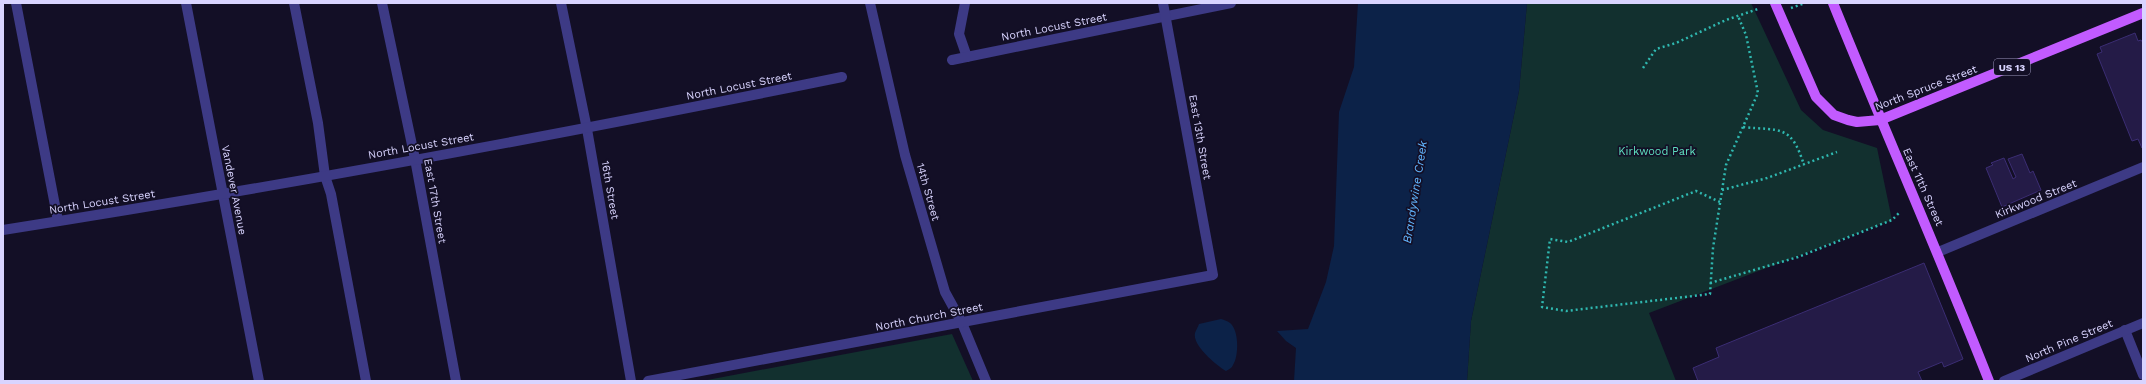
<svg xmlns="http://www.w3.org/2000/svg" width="2146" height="384" font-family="'Work Sans',sans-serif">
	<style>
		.green { fill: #12302f }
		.water { fill: #0c2248 }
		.building { fill: #241b47; stroke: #3b2d73 }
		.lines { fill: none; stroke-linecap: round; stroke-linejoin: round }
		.path { stroke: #2fb8b0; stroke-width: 2.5; stroke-dasharray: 2 3; stroke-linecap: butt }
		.minor { stroke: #3d3a85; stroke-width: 10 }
		.major { stroke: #c25bff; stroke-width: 10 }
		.labels { text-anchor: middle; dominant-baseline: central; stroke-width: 3.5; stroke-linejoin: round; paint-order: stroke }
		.shield { fill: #130f26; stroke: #9e99be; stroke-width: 1 }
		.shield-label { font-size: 10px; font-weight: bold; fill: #d9d4ff }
		.street-label { font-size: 11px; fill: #d9d4ff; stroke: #130f26 }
		.park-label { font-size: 11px; fill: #5fe0c0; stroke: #130f26 }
		.water-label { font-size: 12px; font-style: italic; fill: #62b6ff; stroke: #130f26 }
	</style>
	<rect width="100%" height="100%" fill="#130f26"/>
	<g class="green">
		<polygon points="1527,3 1751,3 1801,110 1823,130 1877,148 1892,220 1649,313 1676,381 1467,381 1471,321 1519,91"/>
		<polygon points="952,334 973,381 702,381"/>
	</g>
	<g class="water">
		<polygon points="1358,3 1527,3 1519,91 1471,321 1467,381 1294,381 1296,348 1286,341 1277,331 1308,329 1326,282 1334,246 1339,112 1354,67"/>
		<path d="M 1221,319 C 1224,320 1228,321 1230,323 C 1239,330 1239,356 1233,365 C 1232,368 1229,369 1226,371 C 1216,365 1192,345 1195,333 C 1196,330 1198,327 1199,324 Z"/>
	</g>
	<g class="building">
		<polygon points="2135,33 2138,41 2141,40 2143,43 2142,148 2138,139 2132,141 2097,54 2102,52 2100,47"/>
		<polygon points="2022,154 2030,173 2033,171 2041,190 2002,207 1986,168 1993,165 1991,163 2004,158 2013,179 2016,177 2008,159"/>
		<polygon points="1924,263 1963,359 1944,367 1942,362 1918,372 1922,381 1698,381 1693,368 1719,357 1716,348"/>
	</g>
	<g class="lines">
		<g class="path">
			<polyline points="1791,8 1805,3"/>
			<polyline points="1643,68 1656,49 1676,43 1726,20 1758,9"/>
			<path d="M 1743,127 C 1781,131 1791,124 1804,165"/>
			<polyline points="1722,190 1767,178 1837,152"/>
			<polyline points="1720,202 1696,191 1568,242 1550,239 1542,307 1566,311 1710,294 1713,248 1726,165 1758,93 1746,35 1738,16"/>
			<polyline points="1710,283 1798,257 1892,220 1899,213"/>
		</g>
		<g class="minor">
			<polyline points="16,3 58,221"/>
			<polyline points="186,3 259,381"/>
			<polyline points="294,3 318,123 325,176 331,194 366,381"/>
			<polyline points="382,3 415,159 456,381"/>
			<polyline points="561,3 587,129 631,381"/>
			<polyline points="870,3 905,155 945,292 962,323 986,381"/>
			<polyline points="965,3 959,34 967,57"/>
			<polyline points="952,60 1231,3"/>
			<path d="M 3,230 C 284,186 563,134 842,77"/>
			<polyline points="1938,252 2143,167"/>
			<polyline points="2125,330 2143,375"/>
			<polyline points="648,381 1213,275 1163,3"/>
			<polyline points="2004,381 2143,323"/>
		</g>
		<g class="major">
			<polyline points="1775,3 1816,97 1834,115 1848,120 1857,122 1880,120 2143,13"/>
			<path d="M 1833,3 C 1884,129 1939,254 1989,381"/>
		</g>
	</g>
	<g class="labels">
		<rect class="shield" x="1994" y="59" width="36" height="16" rx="3"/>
		<g class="shield-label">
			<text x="2012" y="67">US 13</text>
		</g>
		<g class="street-label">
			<text transform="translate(1054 27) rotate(-11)">North Locust Street</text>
			<text transform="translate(739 86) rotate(-11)">North Locust Street</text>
			<text transform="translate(1926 88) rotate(-21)">North Spruce Street</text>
			<text transform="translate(1200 137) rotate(80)">East 13th Street</text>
			<text transform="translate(421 146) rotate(-10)">North Locust Street</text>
			<text transform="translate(1923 187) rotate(66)">East 11th Street</text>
			<text transform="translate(234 190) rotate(79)">Vandever Avenue</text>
			<text transform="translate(610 190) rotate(80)">16th Street</text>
			<text transform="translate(928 192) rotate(74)">14th Street</text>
			<text transform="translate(2036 199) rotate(-22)">Kirkwood Street</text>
			<text transform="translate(435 201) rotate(80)">East 17th Street</text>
			<text transform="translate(102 202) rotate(-9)">North Locust Street</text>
			<text transform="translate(929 317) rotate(-11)">North Church Street</text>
			<text transform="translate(2069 341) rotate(-23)">North Pine Street</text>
		</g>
		<g class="park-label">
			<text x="1657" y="151">Kirkwood Park</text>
		</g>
		<g class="water-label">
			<text transform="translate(1415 192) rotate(-81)">Brandywine Creek</text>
		</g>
	</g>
	<rect width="2146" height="384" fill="none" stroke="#d9d4ff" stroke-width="8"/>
</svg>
